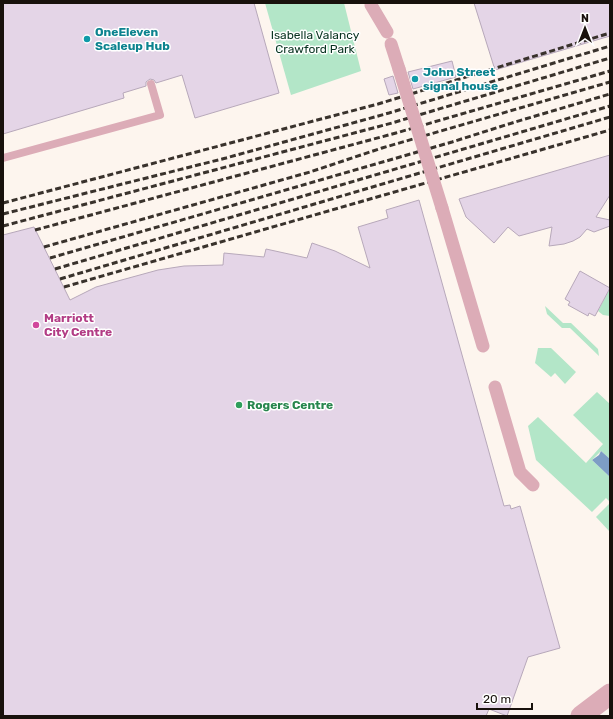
<svg xmlns="http://www.w3.org/2000/svg" width="613" height="719" font-family="Rubik,sans-serif">
	<style>
		.green { fill: #b3e6c8 }
		.water { fill: #7d9dc5 }
		.building { fill: #e4d5e7; stroke: #b7a8ba }
		.lines { fill: none; stroke-linecap: round; stroke-linejoin: round }
		.service { stroke: #dcacb7; stroke-width: 8 }
		.pedestrian { stroke: #dcacb7; stroke-width: 13 }
		.tertiary { stroke: #dcacb7; stroke-width: 21 }
		.rail { stroke: #39322c; stroke-width: 3; stroke-dasharray: 6 3; stroke-linecap: butt }
		.pedestrian-bridge { stroke: #dcacb7; stroke-width: 13 }
		.culture-dot { fill: #0f9aa8; stroke: #fff; stroke-width: 1.5 }
		.hotel-dot { fill: #d1479c; stroke: #fff; stroke-width: 1.5 }
		.leisure-dot { fill: #2e9e5b; stroke: #fff; stroke-width: 1.5 }
		.labels { text-anchor: middle; dominant-baseline: central; stroke-width: 3; stroke-linejoin: round; paint-order: stroke }
		.culture-label { font-size: 12px; font-weight: bold; fill: #0d838f; stroke: #fff; text-anchor: start }
		.park-label { font-size: 12px; fill: #073320; stroke: #fff }
		.hotel-label { font-size: 12px; font-weight: bold; fill: #b23c85; stroke: #fff; text-anchor: start }
		.leisure-label { font-size: 12px; font-weight: bold; fill: #27864d; stroke: #fff; text-anchor: start }
	</style>
	<rect width="100%" height="100%" fill="#fdf5ee"/>
	<g class="green">
		<polygon points="265,3 344,3 361,71 291,95"/>
		<polygon points="609,290 610,291 610,316 603,315 598,311"/>
		<polygon points="545,306 563,323 571,323 598,349 599,356 570,328 562,328 547,314"/>
		<polygon points="538,348 551,348 576,372 565,384 555,373 551,377 535,363"/>
		<polygon points="597,392 610,404 610,459 601,451 592,460 610,477 610,502 606,498 592,512 536,460 528,426 538,417 586,463 603,444 573,415"/>
		<polygon points="610,503 610,532 596,517"/>
	</g>
	<polygon class="water" points="601,451 610,459 610,477 592,460 599,455"/>
	<g class="building">
		<polygon points="3,3 254,3 279,93 195,118 182,75 156,83 154,80 150,79 146,82 146,86 123,93 124,98 3,134"/>
		<polygon points="474,3 610,3 610,36 495,70"/>
		<polygon points="452,61 456,77 413,89 408,72"/>
		<polygon points="393,76 398,93 389,95 384,79"/>
		<polygon points="610,155 610,195 596,217 610,220 610,226 594,232 587,229 580,237 573,241 564,244 549,246 552,227 519,236 508,227 494,243 466,217 459,199"/>
		<polygon points="419,200 504,506 510,505 511,509 520,506 560,648 528,657 507,716 489,709 486,716 3,716 3,235 34,227 70,300 96,287 158,270 184,266 223,265 224,253 264,257 266,249 307,258 312,243 335,251 370,268 358,227 388,218 386,210"/>
		<polygon points="580,271 610,288 595,316 589,313 588,316 568,305 570,302 565,299"/>
	</g>
	<g class="lines">
		<polyline class="service" points="3,158 160,115 151,84"/>
		<g class="pedestrian">
			<polyline points="371,5 387,32"/>
			<polyline points="391,44 399,69"/>
			<polyline points="442,208 483,346"/>
			<polyline points="495,387 520,472 533,485"/>
		</g>
		<polyline class="tertiary" points="581,716 610,694"/>
		<g class="rail">
			<polyline points="3,203 378,104 610,33"/>
			<polyline points="3,214 226,158 389,113 610,46"/>
			<polyline points="3,226 392,123 610,58"/>
			<polyline points="35,230 396,133 610,71"/>
			<polyline points="44,247 310,172 382,148 610,82"/>
			<polyline points="50,258 452,142 515,122 610,94"/>
			<polyline points="55,269 610,106"/>
			<polyline points="60,279 610,117"/>
			<polyline points="64,287 610,130"/>
		</g>
		<polyline class="pedestrian-bridge" points="399,69 442,208"/>
	</g>
	<g class="culture-dot">
		<circle cx="87" cy="39" r="4"/>
		<circle cx="415" cy="79" r="4"/>
	</g>
	<circle class="hotel-dot" cx="36" cy="325" r="4"/>
	<circle class="leisure-dot" cx="239" cy="405" r="4"/>
	<g class="labels">
		<g class="culture-label">
			<text x="95" y="32">OneEleven<tspan x="95" dy="14">Scaleup Hub</tspan></text>
			<text x="423" y="72">John Street<tspan x="423" dy="14">signal house</tspan></text>
		</g>
		<g class="park-label">
			<text x="315" y="35">Isabella Valancy<tspan x="315" dy="14">Crawford Park</tspan></text>
		</g>
		<g class="hotel-label">
			<text x="44" y="318">Marriott<tspan x="44" dy="14">City Centre</tspan></text>
		</g>
		<g class="leisure-label">
			<text x="247" y="405">Rogers Centre</text>
		</g>
	</g>
	<rect width="613" height="719" fill="none" stroke="#18110c" stroke-width="8"/>
	<g transform="translate(585 28)" stroke="#ffffff" stroke-width="3" paint-order="stroke">
	<path d="M0-3L7 15L0 10L-7 15Z" fill="#18110c"/>
	<text y="-6" font-size="11" font-weight="bold" text-anchor="middle" fill="#18110c">N</text>
	</g>
	<path d="M477 703v6h55v-6" fill="none" stroke="#18110c" stroke-width="2"/>
	<text x="483" y="703" font-size="12" fill="#18110c" stroke="#ffffff" stroke-width="3" paint-order="stroke">20 m</text>
</svg>
